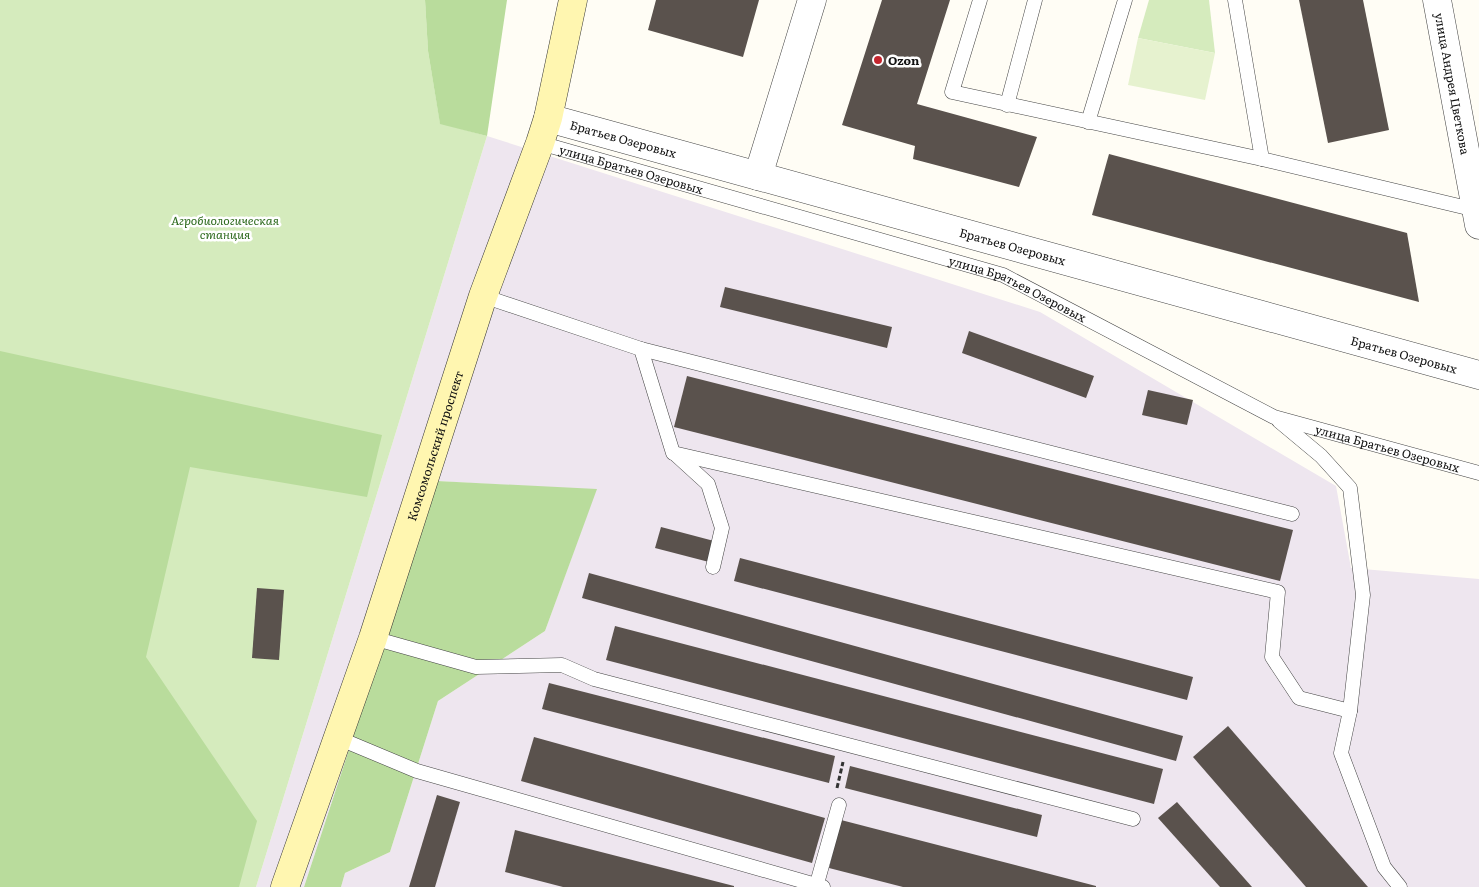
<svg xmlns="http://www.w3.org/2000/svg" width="1479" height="887" font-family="Literata,serif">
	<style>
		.industrial { fill: #eee6ef }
		.green { fill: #d5ebbd }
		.forest { fill: #b9dc9c }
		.pitch { fill: #e6f2cf }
		.building { fill: #5a524d }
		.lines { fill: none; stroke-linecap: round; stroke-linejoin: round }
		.lane-casing { stroke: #444; stroke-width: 15 }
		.street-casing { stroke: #444; stroke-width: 29 }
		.secondary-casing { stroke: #333; stroke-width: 29 }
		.path { stroke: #333; stroke-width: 3; stroke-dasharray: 5 2.5; stroke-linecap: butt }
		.lane { stroke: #fff; stroke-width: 14 }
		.street { stroke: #fff; stroke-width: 28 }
		.secondary { stroke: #fff6b0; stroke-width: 28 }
		.poi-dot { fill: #c4262e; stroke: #fff; stroke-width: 2 }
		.labels { text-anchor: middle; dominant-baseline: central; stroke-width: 5; stroke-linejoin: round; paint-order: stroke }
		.poi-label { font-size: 12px; font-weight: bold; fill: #111; stroke: #fff; text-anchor: start }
		.street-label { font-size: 12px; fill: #111; stroke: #fff }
		.park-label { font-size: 12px; font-style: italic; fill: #2f6b1f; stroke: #fff }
	</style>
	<rect width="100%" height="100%" fill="#fffdf5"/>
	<polygon class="industrial" points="487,136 1040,312 1336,486 1351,568 1479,579 1479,887 341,887 345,873 390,852 438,701 545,631 596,490 437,481 304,887 256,887"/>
	<g class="green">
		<polygon points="0,0 425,0 428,51 440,123 487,136 256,887 0,887"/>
		<polygon points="1149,0 1209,0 1215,53 1138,38"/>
	</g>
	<g class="forest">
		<polygon points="425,0 507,0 487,136 440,124 428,51"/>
		<polygon points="0,351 382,435 367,497 190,467 146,657 257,821 239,887 0,887"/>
		<polygon points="437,481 597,489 545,631 438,701 390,852 345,873 341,887 304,887"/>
	</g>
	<polygon class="pitch" points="1138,38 1215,53 1205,100 1128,85"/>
	<g class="building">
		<polygon points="656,0 759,0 743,57 648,30"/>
		<polygon points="882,0 950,0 917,104 1037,137 1019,187 913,159 915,146 842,125"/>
		<polygon points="1299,0 1363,0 1389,130 1328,143"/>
		<polygon points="1109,154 1407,233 1419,302 1092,215"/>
		<polygon points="725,287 892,327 887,348 720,307"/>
		<polygon points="969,331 1094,376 1086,398 962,353"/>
		<polygon points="687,376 1293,530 1280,581 674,427"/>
		<polygon points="1148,390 1193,400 1187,425 1142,415"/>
		<polygon points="661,527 714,541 709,562 655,548"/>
		<polygon points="740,558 1193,677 1187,700 734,581"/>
		<polygon points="589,573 1183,736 1176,761 582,598"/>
		<polygon points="257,588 284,590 279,660 252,658"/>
		<polygon points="615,626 1163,769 1154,804 606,660"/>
		<polygon points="549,683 835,756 829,783 542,709"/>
		<polygon points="1228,726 1368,887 1306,887 1193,757"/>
		<polygon points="534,737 825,818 812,863 521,781"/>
		<polygon points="850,766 1042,815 1037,837 845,788"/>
		<polygon points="437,795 460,802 435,887 409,887"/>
		<polygon points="1177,802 1252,887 1220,887 1158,818"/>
		<polygon points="841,820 1096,886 1096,887 903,887 829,868"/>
		<polygon points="515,830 734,886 734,887 563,887 505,872"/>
	</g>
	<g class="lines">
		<defs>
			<g id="lane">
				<polyline points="980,0 952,92 1262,159"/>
				<polyline points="1235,0 1262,159 1476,210"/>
				<polyline points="1007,105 1035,0"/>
				<polyline points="1088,122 1125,0"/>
				<path id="s1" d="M 540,143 L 1003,275 L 1274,417 L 1479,473"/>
				<polyline points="483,296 641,349 673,453 1278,592 1272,657 1299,698 1350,711"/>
				<polyline points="641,349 1292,514"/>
				<polyline points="1279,421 1321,456 1350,488 1363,595 1350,711 1341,753 1384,867 1400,887"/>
				<polyline points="674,453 708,484 722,528 713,567"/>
				<polyline points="373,638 476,667 562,665 594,679 1133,819"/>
				<polyline points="338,738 417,771 823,887"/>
				<polyline points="816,887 839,805"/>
			</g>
			<g id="street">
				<path id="s2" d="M 1437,0 L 1479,225"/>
				<path id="s3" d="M 548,118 L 1479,375"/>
				<polyline points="758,176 812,0"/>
			</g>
			<g id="secondary">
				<path id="s4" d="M 285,887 L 373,638 L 483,296 L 540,143 L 548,118 L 573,0"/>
			</g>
		</defs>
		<use href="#lane" class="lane-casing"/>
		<use href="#street" class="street-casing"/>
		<use href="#secondary" class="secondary-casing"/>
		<polyline class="path" points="837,788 843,762"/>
		<use href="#lane" class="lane"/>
		<use href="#street" class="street"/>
		<use href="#secondary" class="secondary"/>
	</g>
	<circle class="poi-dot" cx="878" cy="60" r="5"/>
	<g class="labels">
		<g class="poi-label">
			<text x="888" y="60">Ozon</text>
		</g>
		<g class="street-label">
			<text stroke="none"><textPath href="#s2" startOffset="85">улица Андрея Цветкова</textPath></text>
			<text stroke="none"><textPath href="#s3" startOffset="78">Братьев Озеровых</textPath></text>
			<text stroke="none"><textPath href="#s1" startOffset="95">улица Братьев Озеровых</textPath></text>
			<text stroke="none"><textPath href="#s3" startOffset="482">Братьев Озеровых</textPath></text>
			<text stroke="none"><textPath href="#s1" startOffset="500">улица Братьев Озеровых</textPath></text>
			<text stroke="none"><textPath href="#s3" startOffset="888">Братьев Озеровых</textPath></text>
			<text stroke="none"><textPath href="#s4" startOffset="466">Комсомольский проспект</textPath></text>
			<text stroke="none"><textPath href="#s1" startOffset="905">улица Братьев Озеровых</textPath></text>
		</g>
		<g class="park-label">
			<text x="225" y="220">Агробиологическая<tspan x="225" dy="14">станция</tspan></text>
		</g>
	</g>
</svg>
